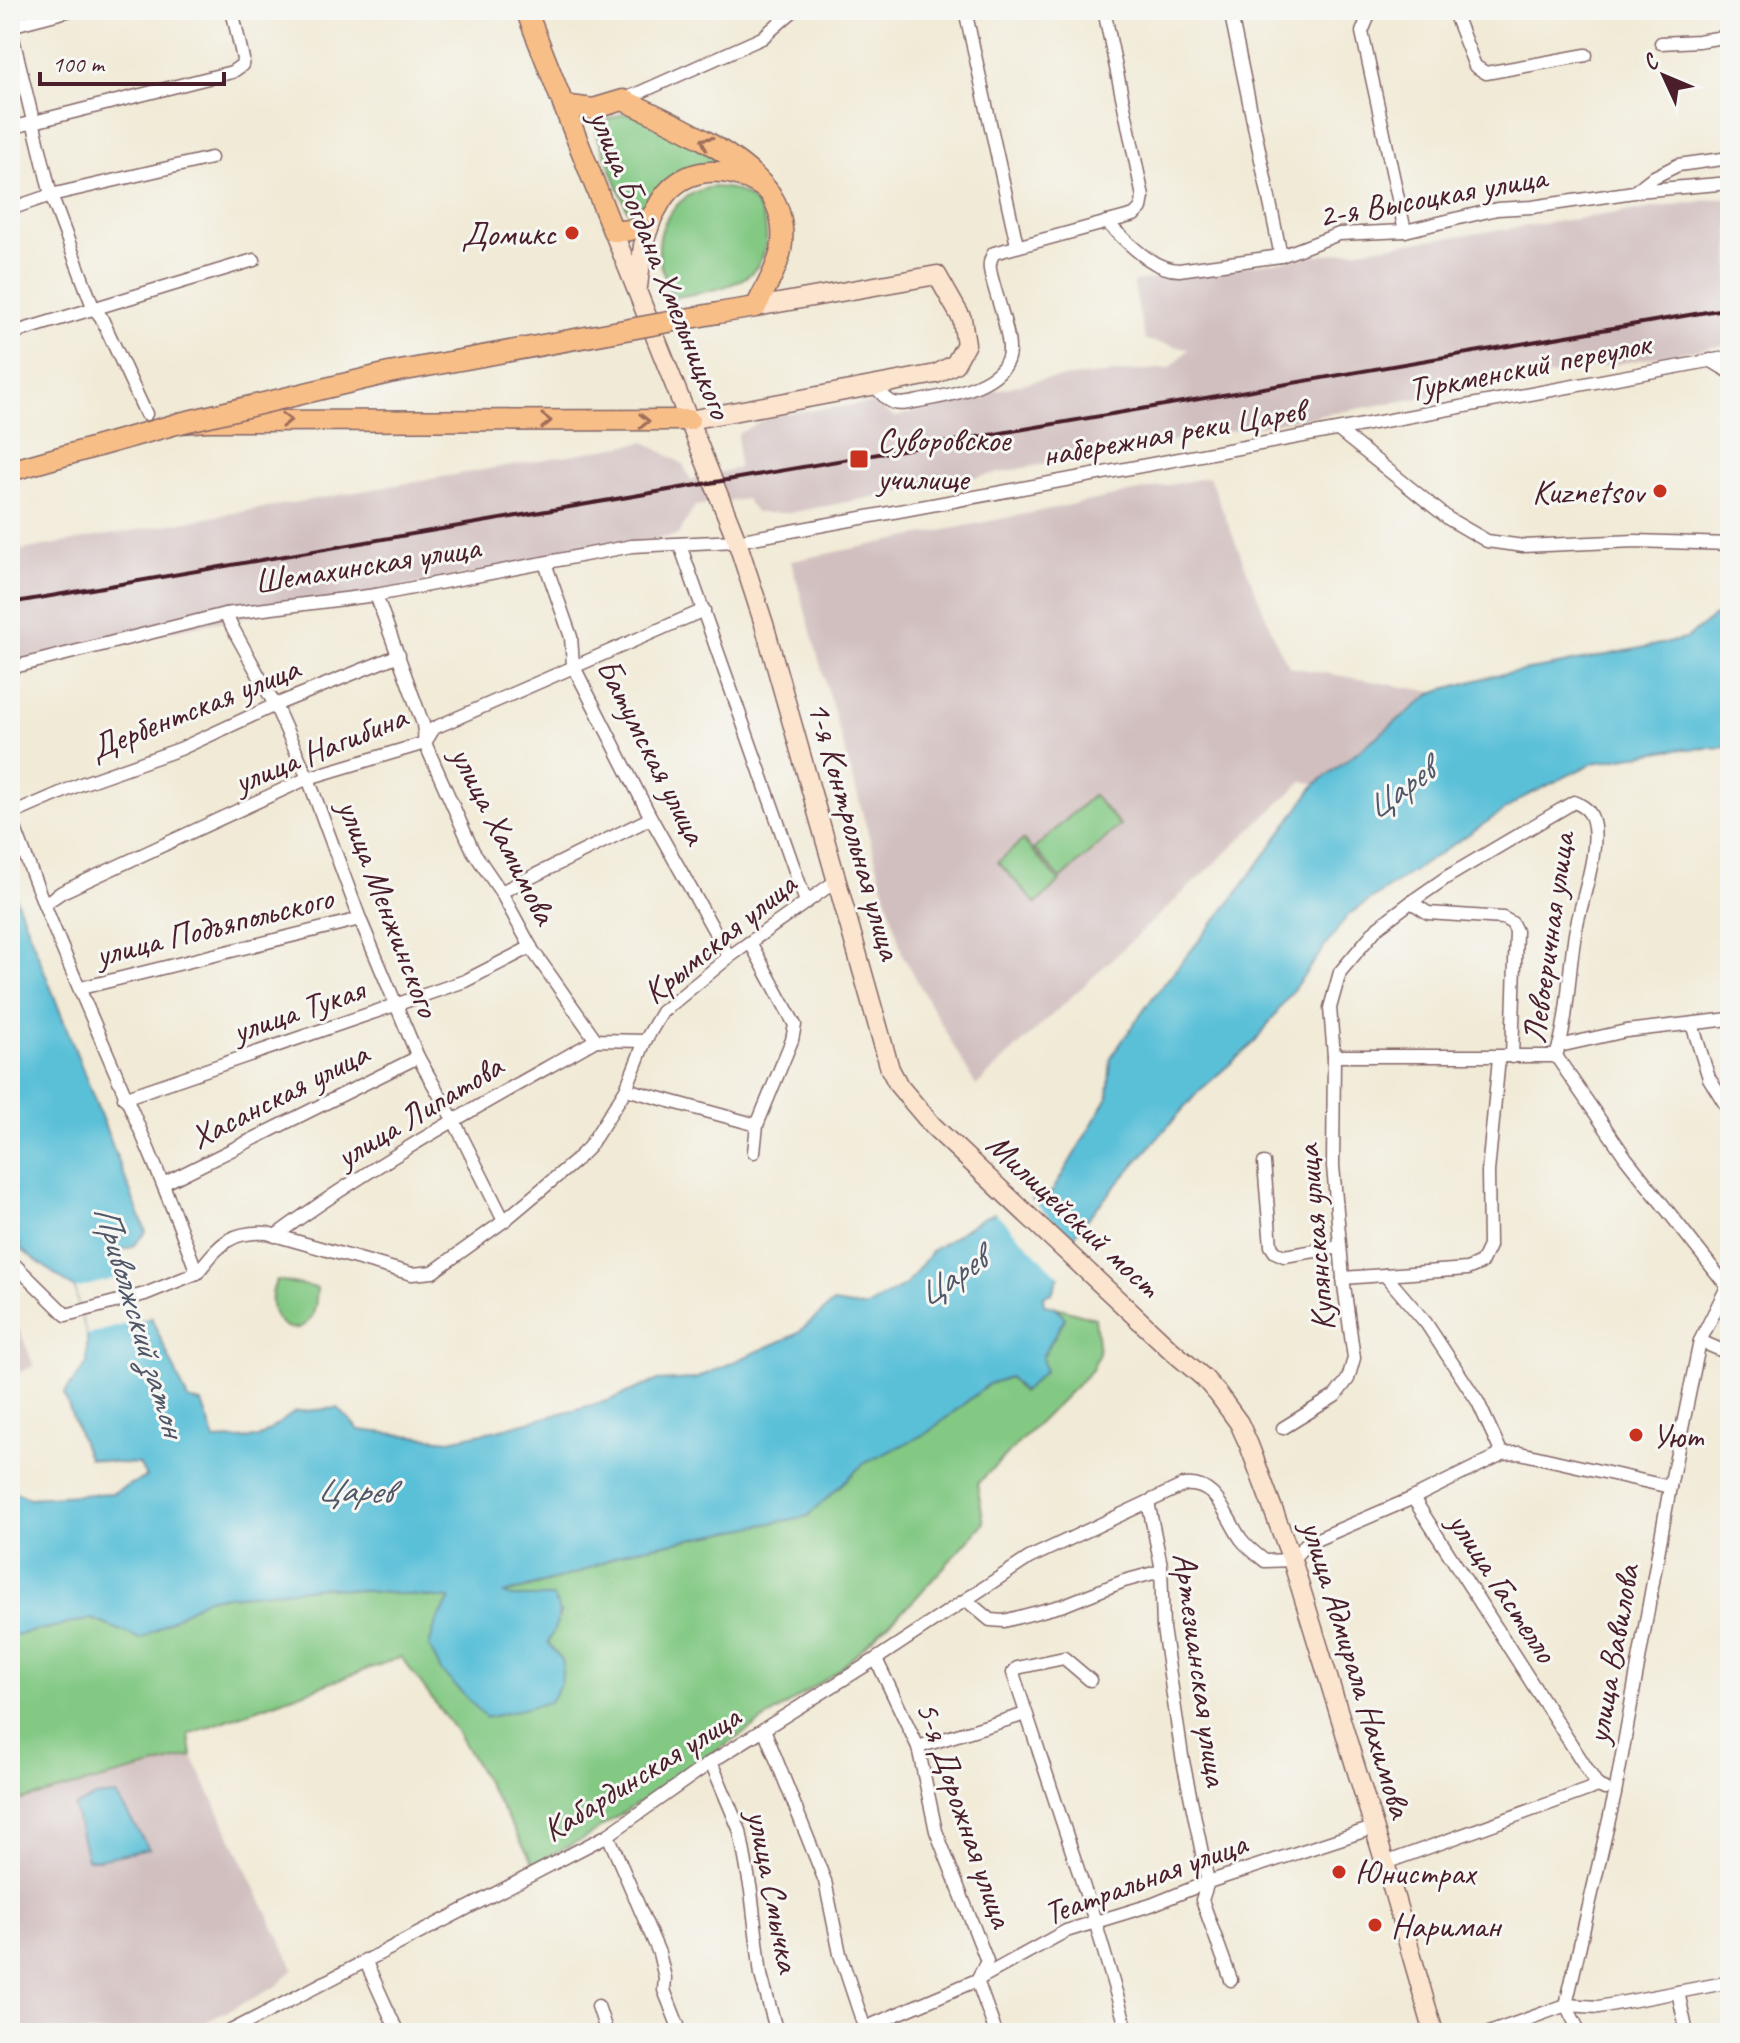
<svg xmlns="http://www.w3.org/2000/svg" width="1740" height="2043" font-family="Caveat,sans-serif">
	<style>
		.industrial { fill: #d1bfbf }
		.green { fill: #83c984; stroke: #667458; stroke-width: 2 }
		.water { fill: #5ac0d8; stroke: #527082; stroke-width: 2 }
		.pier { fill: #f1ead6 }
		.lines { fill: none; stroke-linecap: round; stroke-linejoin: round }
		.street-casing { stroke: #846667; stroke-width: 15 }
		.secondary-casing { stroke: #846667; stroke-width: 21 }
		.primary-casing { stroke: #846667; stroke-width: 23 }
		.street { stroke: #fff; stroke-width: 12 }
		.secondary { stroke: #fce5cf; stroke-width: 18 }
		.primary { stroke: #f7be88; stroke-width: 20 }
		.rail { stroke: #4a1f2b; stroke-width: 4 }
		.primary-bridge-casing { stroke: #846667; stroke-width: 23; stroke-linecap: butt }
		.primary-bridge { stroke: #f7be88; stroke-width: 20 }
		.oneway { stroke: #a06e5a }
		.poi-dot { fill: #c8321e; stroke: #f6f6f2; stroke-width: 3 }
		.labels { text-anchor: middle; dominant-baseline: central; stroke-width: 6; stroke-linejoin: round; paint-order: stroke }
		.street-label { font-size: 34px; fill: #4a1f2b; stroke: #f6f6f2 }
		.poi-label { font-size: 34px; fill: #4a1f2b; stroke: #f6f6f2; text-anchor: start }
		.water-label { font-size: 36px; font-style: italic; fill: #505768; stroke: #f6f6f2 }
	</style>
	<rect width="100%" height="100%" fill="#f6f6f2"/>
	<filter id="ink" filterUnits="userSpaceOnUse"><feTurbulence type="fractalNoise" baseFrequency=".0125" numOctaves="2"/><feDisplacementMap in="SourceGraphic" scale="16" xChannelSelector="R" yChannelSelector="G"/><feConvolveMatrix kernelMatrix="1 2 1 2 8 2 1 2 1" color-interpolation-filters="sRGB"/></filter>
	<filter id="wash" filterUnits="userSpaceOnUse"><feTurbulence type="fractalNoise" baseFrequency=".006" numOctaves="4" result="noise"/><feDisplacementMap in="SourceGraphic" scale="32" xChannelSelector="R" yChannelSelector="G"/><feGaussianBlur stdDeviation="1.8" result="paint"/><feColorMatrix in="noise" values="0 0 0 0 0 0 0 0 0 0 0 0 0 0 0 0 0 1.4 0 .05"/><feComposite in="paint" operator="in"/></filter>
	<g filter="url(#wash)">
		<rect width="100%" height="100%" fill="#f1ead6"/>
		<g class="industrial">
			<polygon points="1730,197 1730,344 1103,453 789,513 755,513 746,499 695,506 678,535 10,661 10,552 645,442 683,464 691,480 738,468 738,434 772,415 872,403 895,417 1037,380 1170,368 1189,349 1145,340 1133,282"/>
			<polygon points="1209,477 1277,644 1290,667 1434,692 1316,784 1303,781 976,1086 903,956 791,561"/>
			<polygon points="10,1307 34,1366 10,1377"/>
			<polygon points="192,1756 294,1969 277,1986 184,2033 10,2033 10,1803"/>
		</g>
		<g class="green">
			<polygon points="623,114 634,114 725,161 638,217 628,211 596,133 602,122"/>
			<path d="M 713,187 C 726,187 738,189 748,197 C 771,215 773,255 750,274 C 730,290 698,292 673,298 C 668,284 660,270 659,255 C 657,220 680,192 713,187 Z"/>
			<polygon points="1093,795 1120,825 1061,879 1034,849"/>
			<polygon points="1023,840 1060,882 1036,904 998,862"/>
			<path d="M 277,1280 L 317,1288 C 316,1297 316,1311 311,1318 C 291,1346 259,1313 277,1280 Z"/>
			<polygon points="1056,1307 1095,1318 1099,1353 1092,1370 977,1484 984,1523 913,1601 838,1671 588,1836 534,1864 458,1734 401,1657 189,1734 192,1756 10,1803 10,1636 92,1619 141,1639 206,1598 324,1587 451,1599 436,1624 548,1643 561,1613 502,1595 580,1572 628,1551 808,1516 863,1464 927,1433 989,1384 1009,1377 1022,1392 1065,1318"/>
		</g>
		<g class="water">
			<path d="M 1728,606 L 1730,747 L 1668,750 L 1593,763 L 1524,797 L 1348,915 L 1255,1042 L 1198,1092 L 1078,1229 L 1052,1293 L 1043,1296 L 1044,1305 L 1056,1307 L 1065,1318 L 1042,1357 L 1045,1371 L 1023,1392 L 1009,1377 L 989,1384 L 927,1433 L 863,1464 L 808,1516 L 628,1551 L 580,1572 L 504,1594 L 511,1597 L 553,1597 C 565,1614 555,1626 548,1643 L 563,1662 L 561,1683 L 550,1702 L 486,1718 L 441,1671 L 429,1646 L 436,1624 L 450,1599 L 324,1587 L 207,1598 L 141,1639 L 92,1619 L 10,1636 L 10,1490 L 29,1498 L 113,1493 L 146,1477 L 139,1464 L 117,1463 L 88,1458 L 64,1394 L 87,1364 L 87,1335 L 75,1289 L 22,1250 L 10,1220 L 10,883 L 146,1232 L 132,1247 L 113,1253 L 134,1322 L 151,1317 L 188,1400 L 202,1403 L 215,1440 L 258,1438 L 295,1412 L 338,1408 L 359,1430 L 449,1440 L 498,1430 L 607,1401 L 656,1381 L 695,1379 L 795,1335 L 833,1303 L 865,1308 L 907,1284 L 932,1251 L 982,1218 L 1052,1192 L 1108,1097 L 1111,1057 L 1151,1000 L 1232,900 L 1316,784 L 1434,692 L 1492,676 L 1553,666 L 1685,639 Z"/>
			<polygon points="116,1795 149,1849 98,1859 87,1859 74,1807 95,1797"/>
		</g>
		<g class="pier">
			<polygon points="1028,1196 1076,1243 1061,1278 992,1209"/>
			<polygon points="124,1276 136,1317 150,1313 151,1317 87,1335 75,1289"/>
		</g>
	</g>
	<g filter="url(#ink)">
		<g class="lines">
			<defs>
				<g id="street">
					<polyline points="71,10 10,26 51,195 93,307 101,317 146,414"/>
					<polyline points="965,10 1017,245"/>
					<polyline points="1230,10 1281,256"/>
					<polyline points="1371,10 1362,32 1405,231"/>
					<polyline points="1453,10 1475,66 1486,73 1586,55"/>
					<polyline points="1661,43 1698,41 1730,36"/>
					<polyline points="623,100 762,38 794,10"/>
					<polyline points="10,128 232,72 242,65 243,59 232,10"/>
					<polyline points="1637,191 1730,183"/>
					<polyline points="10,209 51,195 211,158"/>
					<path d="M 1106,222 C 1126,240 1151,270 1179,270 L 1281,256 L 1339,234 L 1405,231 L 1497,209 L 1532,207 L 1634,192 L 1652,178 L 1678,165 L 1730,158"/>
					<polyline points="10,334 254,260"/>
					<polyline points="1710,360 1730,372"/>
					<path d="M 875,386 C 893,409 897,405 924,400 C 948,396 1010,384 1009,349 C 1009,330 998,302 993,282 C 990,271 987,263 994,253 L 1134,215 L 1141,208 L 1143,197 L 1104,10"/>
					<polyline points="1338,430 1449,519 1487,541 1523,546 1635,541 1730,544"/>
					<polyline points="680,545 806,902"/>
					<polyline points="545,563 571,637 573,665 651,818 729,957"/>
					<polyline points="376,595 423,724 425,743 473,851 501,892 533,951 596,1040 645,1041"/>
					<polyline points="225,614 275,705 308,778 360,919 418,1057 454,1121 504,1221"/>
					<polyline points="10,668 225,614 376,595 632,546 737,541 1730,357"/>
					<path d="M 10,814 C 65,970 141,1118 197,1273"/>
					<polyline points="10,815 81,784 180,749 275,705 399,655"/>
					<polyline points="501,892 651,818"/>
					<polyline points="1411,902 1428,913 1503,918 1512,923 1516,931 1512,1057"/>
					<polyline points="44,904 62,892 308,778 425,743 434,728 704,610"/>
					<polyline points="750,942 795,1025 792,1040 757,1125 754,1152"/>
					<polyline points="81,988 360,919"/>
					<polyline points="1692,1024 1709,1078 1730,1112"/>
					<polyline points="1559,1046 1626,1031 1730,1019"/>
					<polyline points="1334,1056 1556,1056"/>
					<polyline points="626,1089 757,1125"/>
					<polyline points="124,1098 465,981 531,947"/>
					<polyline points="1264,1163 1271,1246 1275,1252 1284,1256 1340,1247"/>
					<polyline points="165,1183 418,1057"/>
					<path d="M 275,1236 C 376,1161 487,1102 596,1040"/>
					<polyline points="10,1260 66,1315 145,1294 197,1273"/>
					<path d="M 197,1273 C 220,1245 228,1231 267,1233 L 412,1274 L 433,1272 L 504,1221 L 574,1162 L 589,1147 L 626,1089 L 645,1041 L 662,1012 L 729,957 L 836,881"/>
					<polyline points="1385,1275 1426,1323 1478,1402 1502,1454"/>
					<polyline points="1343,1278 1467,1269 1481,1263 1489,1246 1488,1172 1499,1058"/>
					<polyline points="1700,1341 1730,1354"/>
					<path d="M 1283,1428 L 1335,1396 L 1348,1379 L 1354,1358 L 1343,1278 L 1333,1166 L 1334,1056 L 1330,1008 L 1340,972 L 1378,927 L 1411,902 L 1447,877 L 1574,802 C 1582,805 1589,809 1592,818 C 1602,847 1580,903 1575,934 C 1568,973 1569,1018 1556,1056 L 1626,1158 L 1726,1285"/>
					<polyline points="1413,1498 1598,1786"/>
					<polyline points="1148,1502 1161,1565 1163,1628 1182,1756 1208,1882 1202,1900 1231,1980"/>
					<polyline points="966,1600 990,1620 1004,1621 1064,1605 1124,1581 1161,1571"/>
					<polyline points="876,1659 918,1747 936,1831 987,1961 977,1980 996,2033"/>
					<polyline points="1090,1680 1064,1658 1017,1668 1013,1673 1095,1921 1128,2033"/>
					<polyline points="764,1729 825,1881 840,1954 866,2032"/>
					<polyline points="918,1747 1026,1714"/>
					<polyline points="711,1762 740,1831 751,1891 761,1975 777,2033"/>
					<polyline points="608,1835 659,1953 665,1978 664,1990 681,2033"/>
					<polyline points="1385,1863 1598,1786 1605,1789"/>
					<polyline points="365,1960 398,2033"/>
					<polyline points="1678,1992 1687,2033"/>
					<polyline points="598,2006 607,2033"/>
					<path d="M 227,2033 L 608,1835 L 711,1762 L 876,1659 L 1029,1558 L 1184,1485 C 1217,1481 1225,1516 1241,1539 C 1248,1548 1256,1554 1265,1561 L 1292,1560 L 1306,1544 L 1413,1498 L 1502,1454 L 1520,1453 L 1670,1487"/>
					<polyline points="853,2033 977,1980 1066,1931 1151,1905 1208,1882 1373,1828"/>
					<polyline points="1489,2033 1566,2005 1599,2007 1730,1982"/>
					<polyline points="1580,2033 1566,2005 1615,1794 1670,1487 1700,1341 1730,1281"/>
				</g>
				<g id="secondary">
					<polyline points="613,231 737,541 764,624 890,1069 899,1086 933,1126 1171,1350 1204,1378 1218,1394 1239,1423 1249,1445 1292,1560 1385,1863 1434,2033"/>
					<polyline points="638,287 643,245 653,217"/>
					<polyline points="689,420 936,374 955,364 966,344 962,319 937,275 756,307"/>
				</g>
				<g id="primary">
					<path d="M 526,10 L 613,231 C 623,231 634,231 643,225 C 655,217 657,205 665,195 C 692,162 736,168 767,190"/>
					<path d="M 563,105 L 593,109 L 623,100 C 666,119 754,159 775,202 C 782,216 784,235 781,250 C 777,270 765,288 756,307 L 718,313"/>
					<polyline points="10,471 180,423 207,421 689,420"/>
				</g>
			</defs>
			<use href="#street" class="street-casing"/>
			<use href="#secondary" class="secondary-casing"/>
			<use href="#primary" class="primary-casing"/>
			<use href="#street" class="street"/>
			<use href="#secondary" class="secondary"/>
			<use href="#primary" class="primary"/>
			<polyline class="rail" points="10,603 1730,308"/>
			<defs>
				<polyline id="primary-bridge" points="180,423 389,373 718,313"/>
			</defs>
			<use href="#primary-bridge" class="primary-bridge-casing"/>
			<use href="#primary-bridge" class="primary-bridge"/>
		</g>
		<defs><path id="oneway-chevron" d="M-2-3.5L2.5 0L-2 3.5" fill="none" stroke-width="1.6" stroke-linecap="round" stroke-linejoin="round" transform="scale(2)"/></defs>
		<g class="oneway">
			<use href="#oneway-chevron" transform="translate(706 142) rotate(-152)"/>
			<use href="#oneway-chevron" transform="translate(286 420)"/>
			<use href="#oneway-chevron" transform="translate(546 421)"/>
			<use href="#oneway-chevron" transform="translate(644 421) rotate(-1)"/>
		</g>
	</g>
	<g class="poi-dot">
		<circle cx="572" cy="233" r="8"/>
		<rect x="849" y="449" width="20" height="20" rx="4"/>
		<circle cx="1660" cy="491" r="8"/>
		<circle cx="1636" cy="1435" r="8"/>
		<circle cx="1339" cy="1872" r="8"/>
		<circle cx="1375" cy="1925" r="8"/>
	</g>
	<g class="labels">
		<g class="street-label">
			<text transform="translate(1432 196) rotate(-10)">2-я Высоцкая улица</text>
			<text transform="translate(661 264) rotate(68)">улица Богдана Хмельницкого</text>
			<text transform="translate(1529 366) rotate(-11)">Туркменский переулок</text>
			<text transform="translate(1173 432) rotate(-10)">набережная реки Царев</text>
			<text transform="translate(367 564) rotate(-9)">Шемахинская улица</text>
			<text transform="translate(194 708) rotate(-22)">Дербентская улица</text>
			<text transform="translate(320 749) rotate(-22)">улица Нагибина</text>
			<text transform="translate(652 751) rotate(63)">Батумская улица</text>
			<text transform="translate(855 830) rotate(74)">1-я Контрольная улица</text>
			<text transform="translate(504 835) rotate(63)">улица Хамимова</text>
			<text transform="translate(389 908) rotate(69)">улица Менжинского</text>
			<text transform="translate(214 926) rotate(-14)">улица Подъяпольского</text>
			<text transform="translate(719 938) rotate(-39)">Крымская улица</text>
			<text transform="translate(1548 938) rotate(-82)">Левоеричная улица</text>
			<text transform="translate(298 1010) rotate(-19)">улица Тукая</text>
			<text transform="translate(279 1095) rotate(-27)">Хасанская улица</text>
			<text transform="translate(419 1111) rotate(-31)">улица Липатова</text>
			<text transform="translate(1074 1215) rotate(43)">Милицейский мост</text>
			<text transform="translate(1315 1238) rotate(-95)">Купянская улица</text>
			<text transform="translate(1503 1587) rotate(57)">улица Гастелло</text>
			<text transform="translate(1612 1654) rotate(-80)">улица Вавилова</text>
			<text transform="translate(1201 1669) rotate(82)">Артезианская улица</text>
			<text transform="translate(1357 1669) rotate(73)">улица Адмирала Нахимова</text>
			<text transform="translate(641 1773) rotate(-32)">Кабардинская улица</text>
			<text transform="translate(965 1814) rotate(71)">5-я Дорожная улица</text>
			<text transform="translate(1145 1878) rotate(-20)">Театральная улица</text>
			<text transform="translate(774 1891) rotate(79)">улица Смычка</text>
		</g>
		<g class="poi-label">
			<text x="556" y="233" text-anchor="end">Домикс</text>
			<text x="877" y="439">Суворовское<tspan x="877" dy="39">училище</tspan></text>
			<text x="1644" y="491" text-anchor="end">Kuznetsov</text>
			<text x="1652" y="1435">Уют</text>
			<text x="1355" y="1872">Юнистрах</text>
			<text x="1391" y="1925">Нариман</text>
		</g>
		<g class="water-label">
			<text transform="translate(1399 789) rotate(-36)">Царев</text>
			<text transform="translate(951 1277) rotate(-34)">Царев</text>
			<text transform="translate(140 1320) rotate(73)">Приволжский затон</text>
			<text transform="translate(354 1490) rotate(2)">Царев</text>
		</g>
	</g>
	<rect width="1740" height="2043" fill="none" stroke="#f6f6f2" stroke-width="40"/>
	<g transform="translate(1664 76) rotate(314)" stroke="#f6f6f2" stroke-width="6" paint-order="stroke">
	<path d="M0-6L14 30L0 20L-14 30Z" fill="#4a1f2b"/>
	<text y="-12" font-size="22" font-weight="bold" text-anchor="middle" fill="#4a1f2b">С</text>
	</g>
	<path d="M40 72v12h184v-12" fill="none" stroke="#4a1f2b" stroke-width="4"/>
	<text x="52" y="72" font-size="24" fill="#4a1f2b" stroke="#f6f6f2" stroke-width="6" paint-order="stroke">100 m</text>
</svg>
